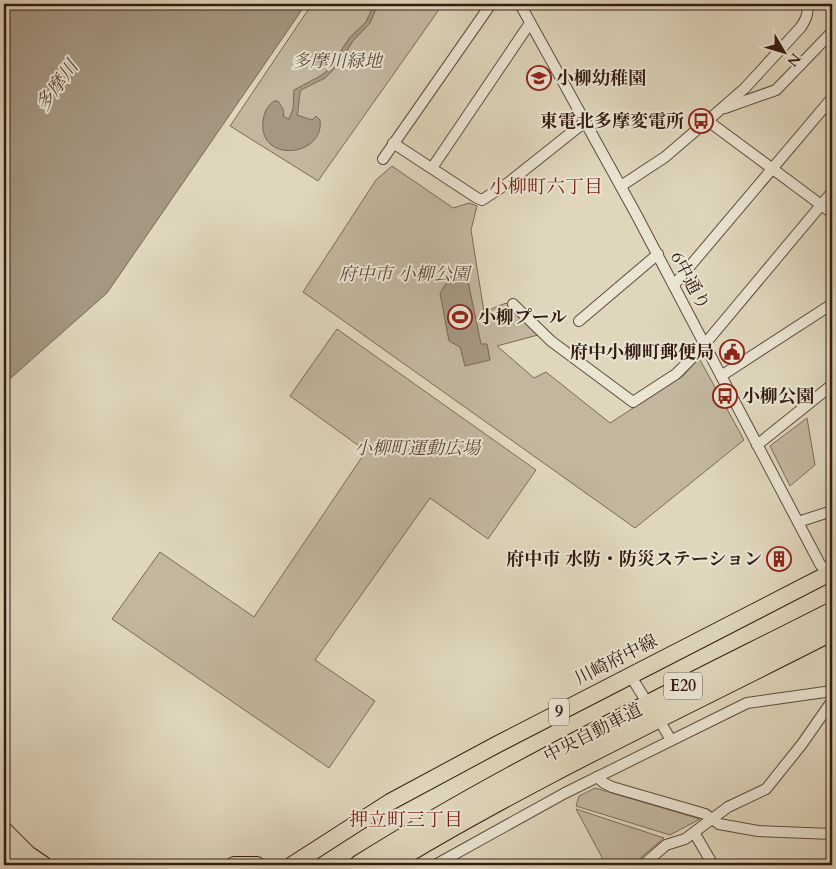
<svg xmlns="http://www.w3.org/2000/svg" width="836" height="869" font-family="Cardo,'Noto Serif JP',serif">
	<style>
		.green { fill: #c2b69f; stroke: #7b6958 }
		.water { fill: #a59782; stroke: #786655 }
		.lines { fill: none; stroke-linecap: round; stroke-linejoin: round }
		.minor-casing { stroke: #5f4a3c; stroke-width: 12 }
		.primary-casing { stroke: #341c12; stroke-width: 18 }
		.motorway-casing { stroke: #341c12; stroke-width: 21 }
		.minor { stroke: #eae4d3; stroke-width: 10 }
		.primary { stroke: #dfd6bc; stroke-width: 16 }
		.motorway { stroke: #dfd6bc; stroke-width: 19 }
		.labels { text-anchor: middle; dominant-baseline: central; stroke-width: 4; stroke-linejoin: round; paint-order: stroke }
		.shield { fill: #eae4d3; stroke: #6b584c; stroke-width: 1 }
		.shield-label { font-size: 16px; font-weight: bold; fill: #341c12 }
		.park-label { font-size: 18px; font-style: italic; fill: #5f4a3c; stroke: #eae4d3 }
		.poi-label { font-size: 18px; font-weight: bold; fill: #341c12; stroke: #eae4d3; text-anchor: start }
		.street-label { font-size: 18px; fill: #341c12; stroke: #eae4d3 }
		.water-label { font-size: 19px; font-style: italic; fill: #5c4739; stroke: #eae4d3 }
		.neighbourhood-label { font-size: 19px; fill: #7a1f14; stroke: #eae4d3 }
	</style>
	<rect width="100%" height="100%" fill="#dfd6bc"/>
	<filter id="stains"><feTurbulence type="fractalNoise" baseFrequency=".004" numOctaves="4"/><feColorMatrix values="0 0 0 0 .2 0 0 0 0 .09 0 0 0 0 .02 0 0 0 .5 -.17"/></filter>
	<radialGradient id="worn" r=".72"><stop offset=".6" stop-color="#630" stop-opacity="0"/><stop offset="1" stop-color="#630" stop-opacity=".3"/></radialGradient>
	<g class="green">
		<polygon points="312,4 443,4 318,181 230,126"/>
		<polygon points="392,166 453,208 469,203 477,206 471,230 484,312 506,303 538,335 497,346 534,378 546,372 610,423 683,376 699,358 744,440 635,528 303,292 376,180"/>
		<polygon points="337,329 536,470 488,539 430,498 315,660 375,701 329,768 112,619 160,552 254,617 366,451 290,396"/>
		<polygon points="807,418 815,465 790,486 770,446"/>
		<polygon points="595,788 700,819 670,835 576,806 579,796"/>
		<polygon points="576,809 664,838 632,865 606,865"/>
	</g>
	<g class="water">
		<polygon points="4,4 306,4 107,293 4,384"/>
		<path d="M 374,4 L 378,4 L 370,23 L 353,41 L 338,65 L 325,78 L 301,90 C 299,93 299,109 297,115 L 312,120 L 316,116 L 320,120 C 325,157 258,164 263,121 C 264,113 267,106 274,101 L 278,101 L 283,109 L 284,117 L 289,119 L 293,109 L 294,90 L 322,75 L 329,69 L 350,37 L 366,22 Z"/>
		<polygon points="465,267 481,344 487,344 490,360 465,366 460,347 449,341 440,293 456,268"/>
	</g>
	<g class="lines">
		<defs>
			<g id="minor">
				<polyline points="520,4 636,214 820,564 829,575"/>
				<polyline points="725,108 776,90 832,32"/>
				<polyline points="708,121 832,213"/>
				<polyline points="393,143 477,198 482,200 508,183 586,121"/>
				<polyline points="383,159 491,4"/>
				<polyline points="432,168 530,23"/>
				<path d="M 621,186 L 665,157 L 721,109 L 745,88 L 801,27 C 806,19 809,13 807,4"/>
				<polyline points="674,285 832,98"/>
				<polyline points="513,304 551,341 633,402 676,374 699,351 832,192"/>
				<polyline points="579,321 658,254"/>
				<polyline points="721,376 832,304"/>
				<polyline points="757,445 832,385"/>
				<polyline points="798,522 832,511"/>
				<polyline points="630,675 643,696"/>
				<polyline points="662,725 671,740"/>
				<polyline points="597,777 604,783 612,787 705,814 719,824 758,831 832,834"/>
				<polyline points="695,834 713,865"/>
				<polyline points="435,865 565,793 747,703 832,691"/>
				<polyline points="643,865 666,845 685,839 728,807 766,789 802,744 832,701"/>
			</g>
			<g id="primary">
				<polyline points="4,830 28,854 44,865"/>
				<polyline points="234,865 257,865"/>
				<polyline points="292,865 390,802 496,745 832,572"/>
			</g>
			<g id="motorway">
				<polyline points="4,849 23,865"/>
				<path d="M 359,865 C 511,770 672,693 832,612"/>
				<path d="M 387,865 C 530,778 683,707 832,631"/>
			</g>
		</defs>
		<use href="#minor" class="minor-casing"/>
		<use href="#primary" class="primary-casing"/>
		<use href="#motorway" class="motorway-casing"/>
		<use href="#minor" class="minor"/>
		<use href="#primary" class="primary"/>
		<use href="#motorway" class="motorway"/>
	</g>
	<defs>
		<symbol id="school-ring" viewBox="-11 -11 22 22"><circle r="9.5" fill="#eae4d3" stroke="#8f2418" stroke-width="1.5"/><path d="M0-5L7-2L0 1L-7-2ZM-4 1L0 2.5L4 1V4Q0 6-4 4Z" fill="#8f2418"/></symbol>
		<symbol id="bus-ring" viewBox="-11 -11 22 22"><circle r="9.5" fill="#eae4d3" stroke="#8f2418" stroke-width="1.5"/><path d="M-5-6H5V4H4V6H2V4H-2V6H-4V4H-5ZM-3.5-4V0h7V-4ZM-3.5 1.2v1.5H-2V1.2ZM2 1.2v1.5H3.5V1.2Z" fill="#8f2418"/></symbol>
		<symbol id="stadium-ring" viewBox="-11 -11 22 22"><circle r="9.5" fill="#eae4d3" stroke="#8f2418" stroke-width="1.5"/><path d="M0-5a6.5 5 0 1 0 0 10a6.5 5 0 1 0 0-10ZM-3.5-1.8h7v3.6h-7Z" fill="#8f2418"/></symbol>
		<symbol id="civic-ring" viewBox="-11 -11 22 22"><circle r="9.5" fill="#eae4d3" stroke="#8f2418" stroke-width="1.5"/><path d="M-.6-6.5H3V-4.5H.6V-3L4-1V1h2V6H-6V1h2V-1L-.6-3ZM-1.2 2.5V6h2.4V2.5Z" fill="#8f2418"/></symbol>
		<symbol id="building-ring" viewBox="-11 -11 22 22"><circle r="9.5" fill="#eae4d3" stroke="#8f2418" stroke-width="1.5"/><path d="M-4-6H4V6H1V3H-1V6H-4ZM-2.5-4.3h1.7v1.8h-1.7ZM.8-4.3h1.7v1.8H.8ZM-2.5-1h1.7V.8h-1.7ZM.8-1h1.7V.8H.8Z" fill="#8f2418"/></symbol>
	</defs>
	<g fill-rule="evenodd">
		<use href="#school-ring" x="525" y="64" width="28" height="28"/>
		<use href="#bus-ring" x="687" y="107" width="28" height="28"/>
		<use href="#stadium-ring" x="446" y="303" width="28" height="28"/>
		<use href="#civic-ring" x="718" y="338" width="28" height="28"/>
		<use href="#bus-ring" x="711" y="382" width="28" height="28"/>
		<use href="#building-ring" x="765" y="545" width="28" height="28"/>
	</g>
	<g class="labels">
		<g class="shield">
			<rect x="664" y="672.5" width="38" height="27" rx="4"/>
			<rect x="549" y="698.5" width="20" height="27" rx="4"/>
		</g>
		<g class="shield-label">
			<text x="683" y="686">E20</text>
			<text x="559" y="712">9</text>
		</g>
		<g class="park-label">
			<text x="337" y="61">多摩川緑地</text>
			<text x="404" y="274">府中市 小柳公園</text>
			<text x="417" y="448">小柳町運動広場</text>
		</g>
		<g class="poi-label">
			<text x="556" y="78">小柳幼稚園</text>
			<text x="684" y="121" text-anchor="end">東電北多摩変電所</text>
			<text x="478" y="317">小柳プール</text>
			<text x="714" y="352" text-anchor="end">府中小柳町郵便局</text>
			<text x="742" y="396">小柳公園</text>
			<text x="762" y="559" text-anchor="end">府中市 水防・防災ステーション</text>
		</g>
		<g class="street-label">
			<text transform="translate(690 281) rotate(62)">6中通り</text>
			<text transform="translate(616 660) rotate(-27)">川崎府中線</text>
			<text transform="translate(593 733) rotate(-27)">中央自動車道</text>
		</g>
		<g class="water-label">
			<text transform="translate(57 86) rotate(-54)">多摩川</text>
		</g>
		<g class="neighbourhood-label">
			<text x="546" y="187">小柳町六丁目</text>
			<text x="406" y="820">押立町三丁目</text>
		</g>
	</g>
	<rect width="836" height="869" fill="none" stroke="#dfd6bc" stroke-width="20"/>
	<rect x="5" y="5" width="826" height="859" fill="none" stroke="#341c12" stroke-width="2.5"/>
	<rect x="10" y="10" width="816" height="849" fill="none" stroke="#341c12"/>
	<g transform="translate(784 52) rotate(128)" stroke="#eae4d3" stroke-width="4" paint-order="stroke">
	<path d="M0-4L9 19L0 12L-9 19Z" fill="#341c12"/>
	<text y="-8" font-size="14" font-weight="bold" text-anchor="middle" fill="#341c12">N</text>
	</g>
	<rect width="100%" height="100%" filter="url(#stains)"/>
	<rect width="100%" height="100%" fill="url(#worn)"/>
</svg>
